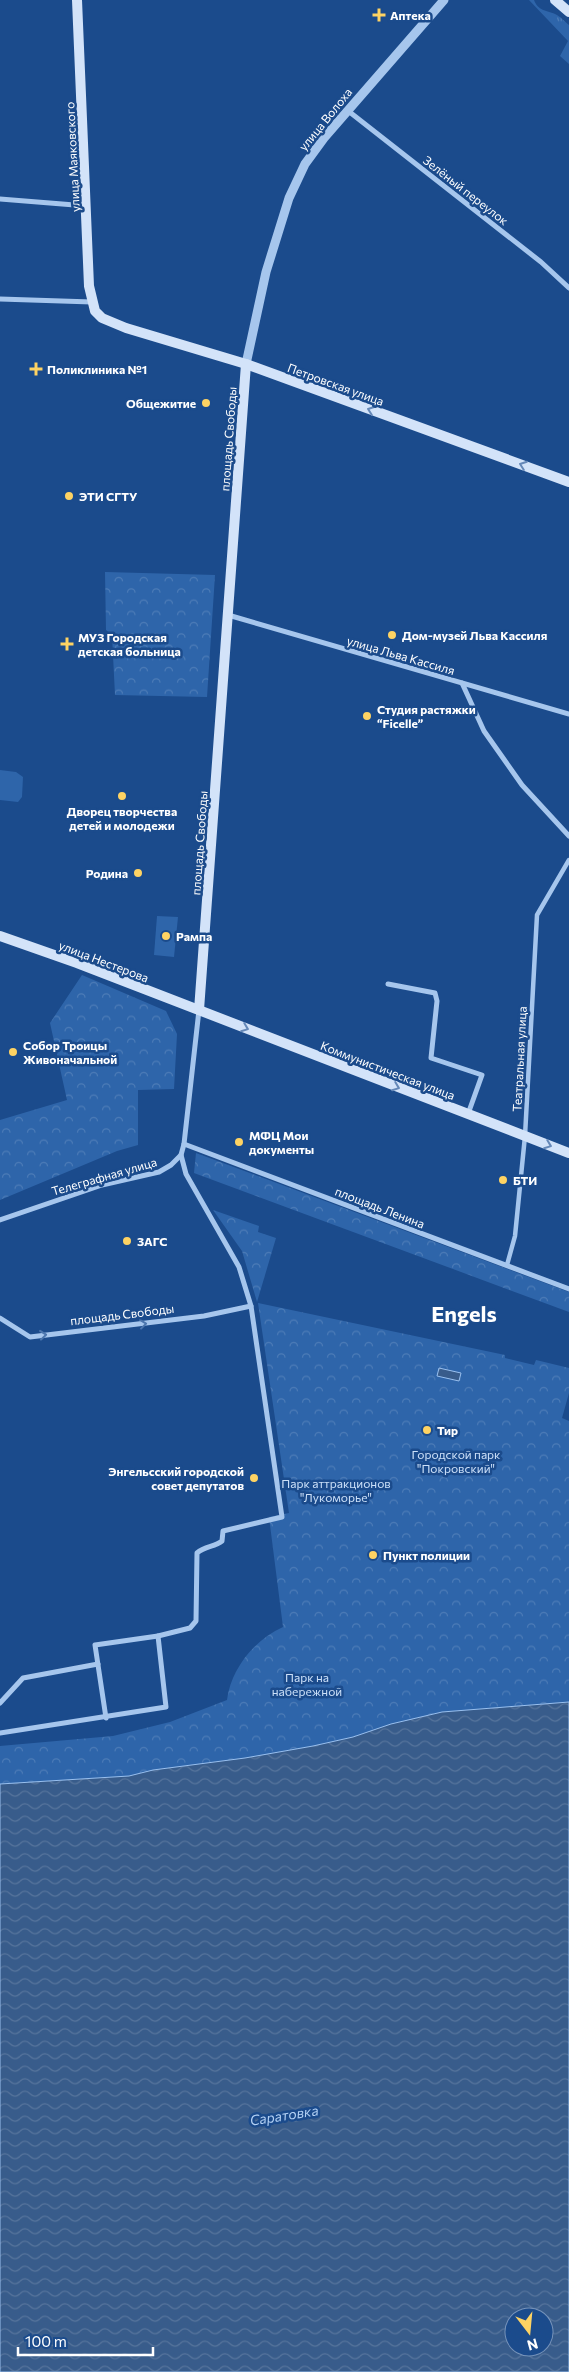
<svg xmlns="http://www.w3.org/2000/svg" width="569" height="2372" font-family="Commissioner,sans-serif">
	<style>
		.grass { fill: url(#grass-tufts) }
		.park { fill: url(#park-crowns) }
		.garden { fill: #2e65aa }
		.water { fill: url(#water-waves); stroke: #99c0ef; fill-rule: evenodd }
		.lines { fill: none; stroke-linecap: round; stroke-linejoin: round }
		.pedestrian { stroke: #a6c6ed; stroke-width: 4.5 }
		.minor { stroke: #a6c6ed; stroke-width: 5 }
		.tertiary { stroke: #a6c6ed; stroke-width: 9 }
		.secondary { stroke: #d3e3f9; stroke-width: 10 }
		.oneway { stroke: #6588b8 }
		.oneway2 { stroke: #4c76ae }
		.poi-dot { fill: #fed363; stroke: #1b4b8c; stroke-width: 2 }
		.labels { text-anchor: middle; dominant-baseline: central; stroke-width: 5; stroke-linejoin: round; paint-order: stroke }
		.poi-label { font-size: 12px; font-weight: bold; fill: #fff; stroke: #1b4b8c; text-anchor: start }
		.street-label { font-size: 12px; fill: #fff; stroke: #1b4b8c }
		.park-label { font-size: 12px; fill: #cce0f9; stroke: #1b4b8c }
		.water-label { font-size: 14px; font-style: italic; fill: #b2d0f4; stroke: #1b4b8c }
		.town-label { font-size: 22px; font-weight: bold; fill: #fff; stroke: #1b4b8c }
	</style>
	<defs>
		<pattern id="grass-tufts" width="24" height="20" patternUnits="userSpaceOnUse" patternTransform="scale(1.25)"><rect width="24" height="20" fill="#2e65aa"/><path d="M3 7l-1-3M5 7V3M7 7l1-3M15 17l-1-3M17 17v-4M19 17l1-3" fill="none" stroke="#4d7cb7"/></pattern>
		<pattern id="park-crowns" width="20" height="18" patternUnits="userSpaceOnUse" patternTransform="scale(1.25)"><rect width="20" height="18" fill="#2e65aa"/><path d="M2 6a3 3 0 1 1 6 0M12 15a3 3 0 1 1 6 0" fill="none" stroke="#4d7cb7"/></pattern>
		<pattern id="water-waves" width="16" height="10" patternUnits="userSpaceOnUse" patternTransform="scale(1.25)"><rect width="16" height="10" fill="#385c8b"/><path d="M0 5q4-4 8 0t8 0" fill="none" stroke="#56749c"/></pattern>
	</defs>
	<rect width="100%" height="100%" fill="#1b4b8c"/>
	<path class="grass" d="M 529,0 L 534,0 C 538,11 546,10 555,14 C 560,16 565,22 569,25 L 569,64 L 560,56 L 568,41 Z"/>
	<g class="park">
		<polygon points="105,572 215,575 207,697 115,695 112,635 106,630"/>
		<polygon points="82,975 166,1011 177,1034 174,1089 138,1090 138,1145 117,1151 0,1200 0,1120 67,1100 50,1023"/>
		<polygon points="196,1153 569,1292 569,1312 194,1173"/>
		<polygon points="213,1210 259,1226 258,1232 276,1238 257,1302 242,1251"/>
		<path d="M 258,1303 L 505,1355 L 505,1358 L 534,1365 L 536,1360 L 569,1368 L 569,1393 L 562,1418 L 569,1421 L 569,1702 L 442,1712 L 391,1724 L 353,1737 L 313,1746 L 245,1758 L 153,1770 L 129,1776 L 0,1784 L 0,1746 L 113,1736 L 170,1722 L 227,1700 C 231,1669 254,1640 283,1627 L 269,1517 L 289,1513 Z"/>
	</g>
	<g class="garden">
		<polygon points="0,770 16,772 23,777 22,797 18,802 0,800"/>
		<polygon points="157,916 178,917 174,957 154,955"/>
	</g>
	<g class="water">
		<polygon points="439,1368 461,1373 459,1381 437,1376"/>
		<path d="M 569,1702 L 569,2372 L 0,2372 L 0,1784 L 129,1776 L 153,1770 L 245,1758 L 313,1746 L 353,1737 L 391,1724 L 442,1712 ZM 514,2317 L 544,2317 L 544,2347 L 514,2347 Z"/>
	</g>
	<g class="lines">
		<polyline class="pedestrian" points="507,1265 515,1236 525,1136 537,915 569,860"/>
		<g class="minor">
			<polyline points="347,110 541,262 569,288"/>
			<polyline points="0,199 87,206"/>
			<polyline points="0,299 92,302"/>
			<polyline points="228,615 569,714"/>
			<polyline points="462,683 484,731 522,785 569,836"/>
			<polyline points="388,984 435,993 437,1001 431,1058 482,1075 468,1114"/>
			<polyline points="184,1144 569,1289"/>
			<polyline points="0,1220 102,1185 159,1172 171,1165 181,1155"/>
			<polyline points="0,1318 30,1337 204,1316 251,1306"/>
			<polyline points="0,1703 23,1678 98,1664"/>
			<polyline points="106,1718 95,1645 158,1636"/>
			<path d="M 0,1733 L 166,1707 L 158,1636 L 190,1628 L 196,1621 L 197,1553 C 205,1546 215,1547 222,1541 L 223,1531 L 282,1517 L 251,1306 L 239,1267 L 186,1174 L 181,1155 L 184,1144 L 199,1010"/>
		</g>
		<polyline class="tertiary" points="246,364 266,272 289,198 305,164 324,138 444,0"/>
		<g class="secondary">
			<polyline points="77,0 89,286 95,311 102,318 126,328 246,364 569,482"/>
			<polyline points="555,0 569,12"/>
			<polyline points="0,936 77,963 569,1153"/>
			<polyline points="199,1010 246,364"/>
		</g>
	</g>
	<defs><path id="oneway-chevron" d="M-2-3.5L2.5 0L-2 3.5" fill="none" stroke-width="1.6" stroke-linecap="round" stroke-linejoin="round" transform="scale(1.25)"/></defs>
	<g class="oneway">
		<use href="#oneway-chevron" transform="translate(371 410) rotate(-160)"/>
		<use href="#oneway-chevron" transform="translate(523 465) rotate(-160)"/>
		<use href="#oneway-chevron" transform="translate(245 1028) rotate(21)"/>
		<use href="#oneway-chevron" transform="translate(396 1087) rotate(21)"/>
		<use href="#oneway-chevron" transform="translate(548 1145) rotate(21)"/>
	</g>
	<g class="oneway2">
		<use href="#oneway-chevron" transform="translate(143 1324) rotate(-7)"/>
		<use href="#oneway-chevron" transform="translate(43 1335) rotate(-6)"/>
	</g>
	<g class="poi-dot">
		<path d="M376.5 7.5h5v5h5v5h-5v5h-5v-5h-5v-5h5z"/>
		<path d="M33.5 361.5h5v5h5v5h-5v5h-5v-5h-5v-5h5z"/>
		<circle cx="206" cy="403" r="5"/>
		<circle cx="69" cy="496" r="5"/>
		<circle cx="392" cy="635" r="5"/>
		<path d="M64.5 636.5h5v5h5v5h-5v5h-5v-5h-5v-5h5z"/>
		<circle cx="367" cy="716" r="5"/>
		<circle cx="122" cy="796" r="5"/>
		<circle cx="138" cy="873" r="5"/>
		<circle cx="166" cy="936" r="5"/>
		<circle cx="13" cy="1052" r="5"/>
		<circle cx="239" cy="1142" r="5"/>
		<circle cx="503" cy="1180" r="5"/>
		<circle cx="127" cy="1241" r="5"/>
		<circle cx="427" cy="1430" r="5"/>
		<circle cx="254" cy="1478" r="5"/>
		<circle cx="373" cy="1555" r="5"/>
	</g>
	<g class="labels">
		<g class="poi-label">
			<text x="390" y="15">Аптека</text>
			<text x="47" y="369">Поликлиника №1</text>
			<text x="196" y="403" text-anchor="end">Общежитие</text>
			<text x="79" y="496">ЭТИ СГТУ</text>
			<text x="402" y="635">Дом-музей Льва Кассиля</text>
			<text x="78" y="637">МУЗ Городская<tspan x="78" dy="14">детская больница</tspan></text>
			<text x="377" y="709">Студия растяжки<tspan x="377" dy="14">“Ficelle”</tspan></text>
			<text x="122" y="811" text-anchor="middle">Дворец творчества<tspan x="122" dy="14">детей и молодежи</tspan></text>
			<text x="128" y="873" text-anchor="end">Родина</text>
			<text x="176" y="936">Рампа</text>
			<text x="23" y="1045">Собор Троицы<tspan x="23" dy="14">Живоначальной</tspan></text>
			<text x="249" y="1135">МФЦ Мои<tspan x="249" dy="14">документы</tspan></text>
			<text x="513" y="1180">БТИ</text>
			<text x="137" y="1241">ЗАГС</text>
			<text x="437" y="1430">Тир</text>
			<text x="244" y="1471" text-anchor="end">Энгельсский городской<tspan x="244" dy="14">совет депутатов</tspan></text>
			<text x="383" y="1555">Пункт полиции</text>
		</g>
		<g class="street-label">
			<text transform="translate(325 119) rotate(-51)">улица Волоха</text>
			<text transform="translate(72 157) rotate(-93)">улица Маяковского</text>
			<text transform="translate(466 190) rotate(38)">Зелёный переулок</text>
			<text transform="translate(336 384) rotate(20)">Петровская улица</text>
			<text transform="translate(228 439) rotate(-86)">площадь Свободы</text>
			<text transform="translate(401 655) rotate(16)">улица Льва Кассиля</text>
			<text transform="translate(199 843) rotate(-86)">площадь Свободы</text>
			<text transform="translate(104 961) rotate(21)">улица Нестерова</text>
			<text transform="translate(519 1059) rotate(-87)">Театральная улица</text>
			<text transform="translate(388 1070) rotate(21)">Коммунистическая улица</text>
			<text transform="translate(104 1176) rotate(-16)">Телеграфная улица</text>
			<text transform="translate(380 1207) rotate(21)">площадь Ленина</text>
			<text transform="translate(122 1314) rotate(-7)">площадь Свободы</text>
		</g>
		<g class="park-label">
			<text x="456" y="1454">Городской парк<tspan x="456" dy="14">"Покровский"</tspan></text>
			<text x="336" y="1483">Парк аттракционов<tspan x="336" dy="14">"Лукоморье"</tspan></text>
			<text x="307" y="1677">Парк на<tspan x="307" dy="14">набережной</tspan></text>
		</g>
		<g class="water-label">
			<text transform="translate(284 2115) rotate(-9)">Саратовка</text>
		</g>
		<g class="town-label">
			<text x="464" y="1313">Engels</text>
		</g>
	</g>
	<g transform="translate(529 2332) rotate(164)"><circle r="24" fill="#1b4b8c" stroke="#7693ba"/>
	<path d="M0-4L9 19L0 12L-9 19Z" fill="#fed363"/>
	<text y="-8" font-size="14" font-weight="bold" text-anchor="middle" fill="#ffffff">N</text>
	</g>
	<path d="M18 2347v8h135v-8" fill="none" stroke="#ffffff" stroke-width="2.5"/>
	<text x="25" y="2347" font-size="15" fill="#ffffff" stroke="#1b4b8c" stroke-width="4" paint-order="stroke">100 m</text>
</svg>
